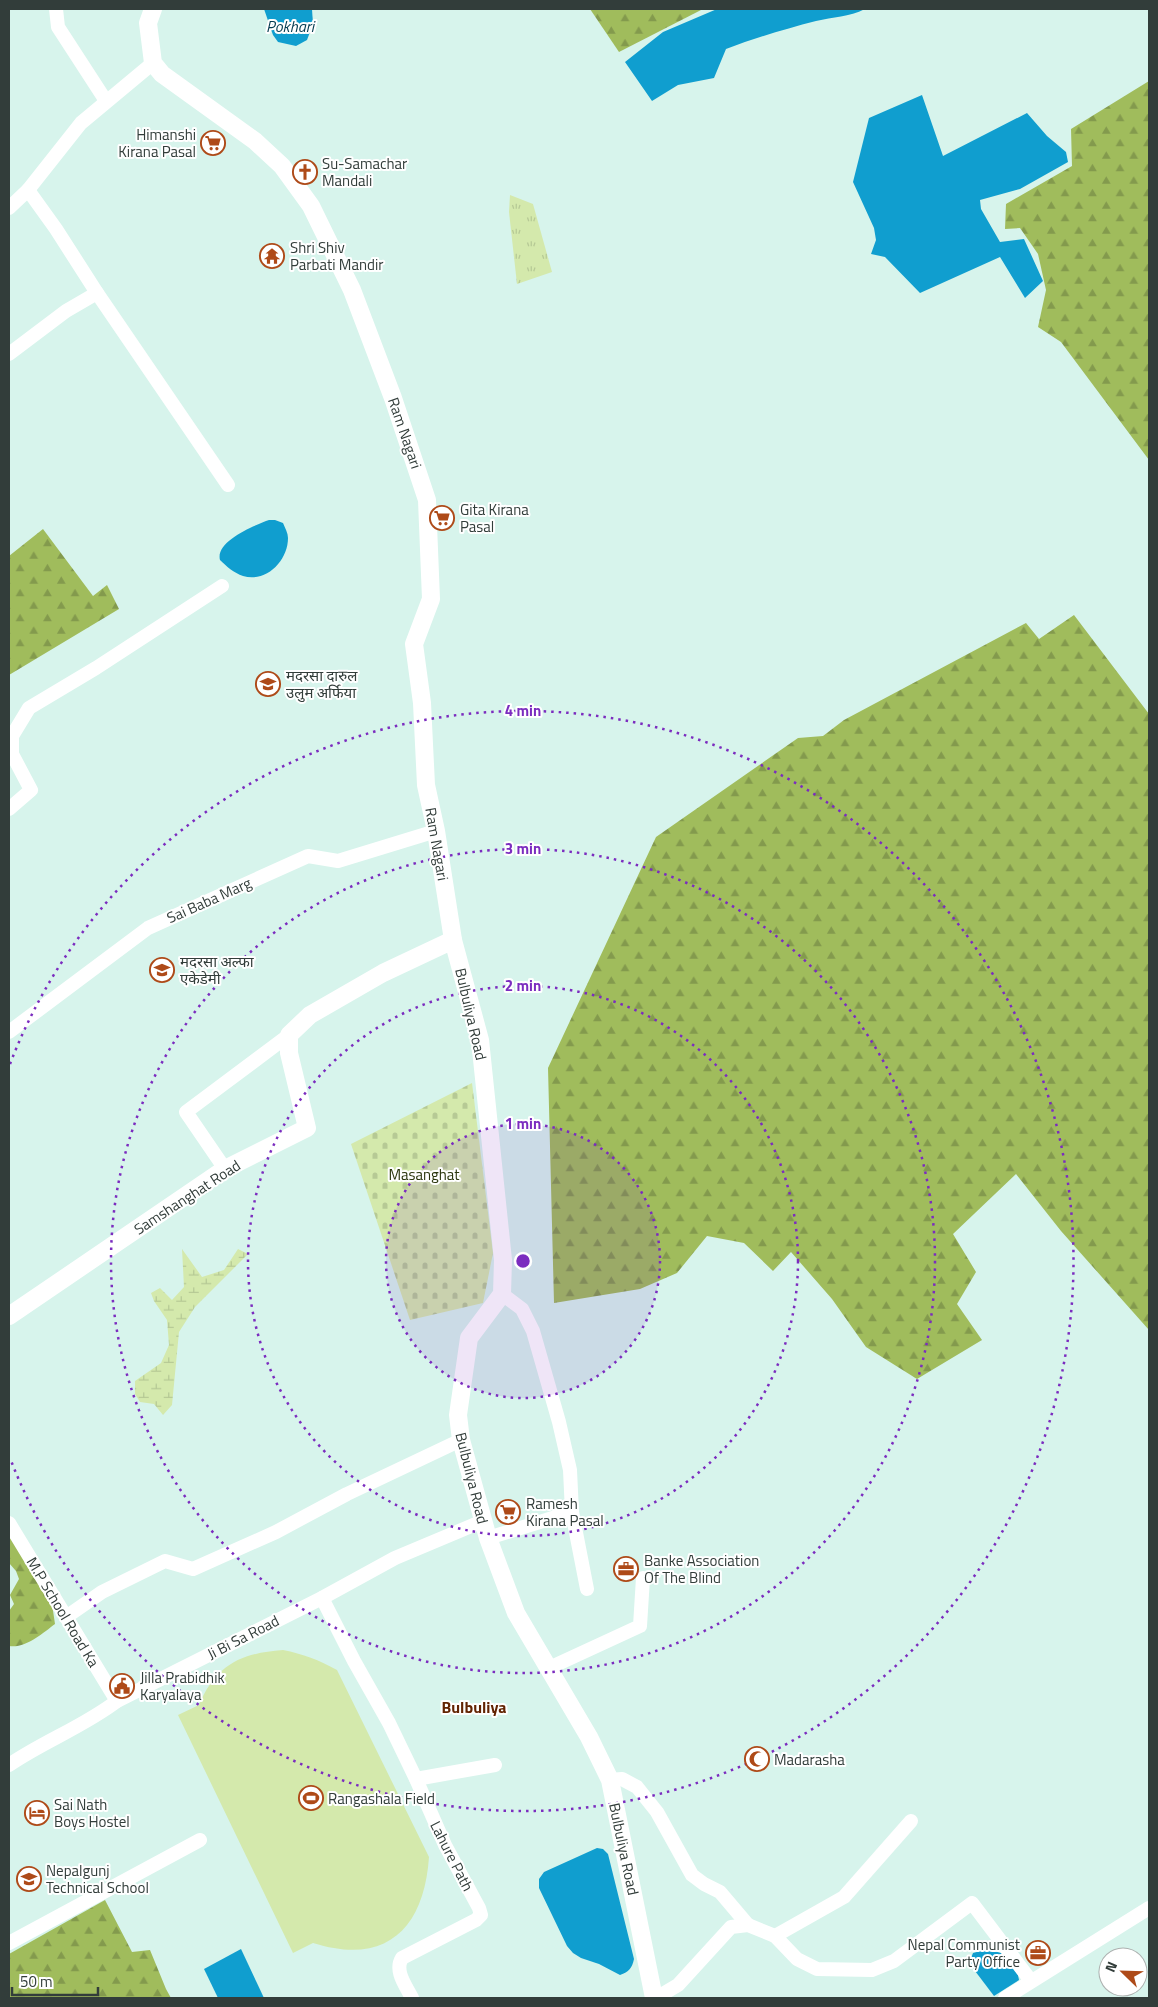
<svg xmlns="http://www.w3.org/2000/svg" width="1158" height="2007" font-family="'Titillium Web','Noto Sans Devanagari',sans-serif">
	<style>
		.grass { fill: url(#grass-tufts) }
		.forest { fill: url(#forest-firs) }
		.wetland { fill: url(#wetland-marsh) }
		.cemetery { fill: url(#cemetery-stones) }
		.pitch { fill: #d4e9ac }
		.water { fill: #109ecf }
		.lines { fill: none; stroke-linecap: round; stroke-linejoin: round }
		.minor { stroke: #fff; stroke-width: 14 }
		.major { stroke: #fff; stroke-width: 18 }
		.ring { fill: none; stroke: #7b2cbf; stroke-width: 2.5; stroke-dasharray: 2.5 5 }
		.labels { text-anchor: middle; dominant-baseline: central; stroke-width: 4; stroke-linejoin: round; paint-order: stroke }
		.poi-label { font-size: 15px; fill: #323d3a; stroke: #fff; text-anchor: start }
		.street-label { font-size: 15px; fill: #323d3a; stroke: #fff }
		.park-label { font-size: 15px; fill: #2b360d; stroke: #fff }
		.water-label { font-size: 16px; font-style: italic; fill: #063c51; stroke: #fff }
		.neighbourhood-label { font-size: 16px; font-weight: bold; fill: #622302; stroke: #fff }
		.centre { fill: #7b2cbf; stroke: #fff; stroke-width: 2.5 }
		.ring-label { font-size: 15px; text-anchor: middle; font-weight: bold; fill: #7b2cbf; stroke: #fff; stroke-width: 4; stroke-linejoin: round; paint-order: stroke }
	</style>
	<defs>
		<pattern id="grass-tufts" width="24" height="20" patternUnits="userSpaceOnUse" patternTransform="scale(1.25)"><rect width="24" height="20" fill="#d4e9ac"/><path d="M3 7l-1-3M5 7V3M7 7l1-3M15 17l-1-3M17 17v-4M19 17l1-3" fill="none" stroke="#b6c995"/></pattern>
		<pattern id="forest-firs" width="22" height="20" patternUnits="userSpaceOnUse" patternTransform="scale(1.25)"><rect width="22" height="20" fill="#a0bc5c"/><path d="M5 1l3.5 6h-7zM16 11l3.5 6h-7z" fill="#839a4d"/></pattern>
		<pattern id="wetland-marsh" width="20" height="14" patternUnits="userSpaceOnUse" patternTransform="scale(1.25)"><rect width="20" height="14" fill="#d4e9ac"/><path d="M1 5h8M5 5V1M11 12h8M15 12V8" fill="none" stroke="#b6c995"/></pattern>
		<pattern id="cemetery-stones" width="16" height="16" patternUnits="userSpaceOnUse" patternTransform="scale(1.25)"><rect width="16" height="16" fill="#d4e9ac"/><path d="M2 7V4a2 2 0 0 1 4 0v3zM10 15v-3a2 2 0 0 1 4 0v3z" fill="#b6c995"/></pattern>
	</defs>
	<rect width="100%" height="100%" fill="#d7f4ec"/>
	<polygon class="grass" points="510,195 533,204 552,272 517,284 509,212"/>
	<g class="forest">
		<polygon points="590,9 703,9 619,52"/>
		<polygon points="1149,81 1149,460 1061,342 1038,327 1046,290 1038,254 1020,228 1005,229 1006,204 1072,166 1071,129"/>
		<polygon points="43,529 93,596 107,585 119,609 9,675 9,556"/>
		<polygon points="1074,615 1149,714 1149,1330 1061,1231 1016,1174 953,1234 976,1272 957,1304 982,1340 917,1379 866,1347 832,1299 791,1252 773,1271 744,1243 707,1236 677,1273 640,1289 554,1303 548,1068 656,837 798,738 823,736 844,720 1026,623 1039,639"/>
		<path d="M 9,1530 L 52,1604 L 55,1624 C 43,1633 25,1649 9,1646 L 9,1611 L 14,1604 L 10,1595 L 19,1579 L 16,1571 L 9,1563 Z"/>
		<polygon points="105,1900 132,1952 150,1950 166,1989 171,1998 9,1998 9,1954"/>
	</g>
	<polygon class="wetland" points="182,1249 202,1277 224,1270 238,1249 248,1254 195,1307 179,1332 172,1405 163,1415 154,1404 140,1402 135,1394 135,1381 161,1363 169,1345 167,1320 154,1301 151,1293 160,1288 172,1300 184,1287"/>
	<polygon class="cemetery" points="472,1083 493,1253 483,1303 410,1320 351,1144"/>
	<path class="pitch" d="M 283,1650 C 303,1654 319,1660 337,1670 L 429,1857 C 424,1929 386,1966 313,1943 L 293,1953 L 178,1715 L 199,1705 C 216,1665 241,1653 283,1650 Z"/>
	<g class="water">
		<polygon points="264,9 312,9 313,24 307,40 296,46 278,42 273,35"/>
		<path d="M 717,9 L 865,9 C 849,17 833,17 816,21 C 785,29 755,38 726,49 L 714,78 L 678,85 L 652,101 L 625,62 L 663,32 Z"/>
		<polygon points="922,95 943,156 1027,113 1047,136 1066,152 1068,162 1020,189 980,200 981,209 1000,242 1024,239 1043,281 1025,298 1000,257 920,293 885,257 871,254 876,240 874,228 853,182 869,118"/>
		<path d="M 269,520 L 275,520 L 283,523 C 285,528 288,533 288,538 C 288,561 266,583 243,576 C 234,573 226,566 220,560 C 215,541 255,525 269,520 Z"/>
		<path d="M 597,1848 L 603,1849 L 608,1854 L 634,1959 C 632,1968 629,1972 620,1975 L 599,1964 L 581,1958 L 573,1953 L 567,1946 L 539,1888 L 539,1879 L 544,1872 Z"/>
		<polygon points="241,1949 264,1998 218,1998 204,1969"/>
		<polygon points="988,1949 1004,1954 1018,1975 1019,1980 994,1996 969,1963 973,1953"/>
	</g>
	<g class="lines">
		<g class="minor">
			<polyline points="56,9 58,27 106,101"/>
			<polyline points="9,208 28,190 81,123 153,63"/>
			<polyline points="97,293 228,485"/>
			<polyline points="9,354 66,311 97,293 56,229 28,190"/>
			<polyline points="9,809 31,790 12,754 12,736 29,708 96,668 222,586"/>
			<polyline points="9,1032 148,928 308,856 338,861 436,831"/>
			<polyline points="225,1169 186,1112 289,1035"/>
			<polyline points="502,1294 522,1309 533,1331 559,1422 570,1470 572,1512"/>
			<polyline points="9,1523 117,1701"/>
			<polyline points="488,1538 572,1512 587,1589"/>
			<path d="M 322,1598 L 354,1661 L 389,1723 L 416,1779 L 445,1845 L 479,1908 L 481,1915 L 476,1920 L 402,1958 C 394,1971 406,1986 412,1998"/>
			<polyline points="66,1617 102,1592 165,1561 193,1569 276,1532 347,1494 461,1440"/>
			<polyline points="549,1668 640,1626 643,1578"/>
			<path d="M 9,1765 C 44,1741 83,1727 117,1701 L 322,1598 L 395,1558 L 483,1521"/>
			<polyline points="416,1779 495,1765"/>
			<polyline points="610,1780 622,1779 637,1787 657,1812 692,1875 704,1884 720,1892 748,1925"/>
			<polyline points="775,1936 844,1897 911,1821"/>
			<polyline points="9,1943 200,1840"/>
			<polyline points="656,1998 678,1985 731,1927 748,1925 775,1936 797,1959 817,1969 872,1970 894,1961 972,1903 1031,1981"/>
			<polyline points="1005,1998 1149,1908"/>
		</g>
		<g class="major">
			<polyline points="153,9 148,23 153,63 162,74 255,141 282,166 311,206 352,290 393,398 427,500 431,599 414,644 422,703 426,785 436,831 453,940 480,1040 503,1260 502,1294 469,1338 458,1415 461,1440 488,1538 516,1613 589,1737 610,1780 654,1998"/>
			<polyline points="9,1316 225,1169 307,1128 289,1053 289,1035 310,1015 383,973 453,940"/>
		</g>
	</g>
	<circle cx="523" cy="1261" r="137" fill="#7b2cbf" fill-opacity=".12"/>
	<g class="ring">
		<circle cx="523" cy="1261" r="137"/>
		<circle cx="523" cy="1261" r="275"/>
		<circle cx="523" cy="1261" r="412"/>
		<path d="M10 1064A550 550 0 1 1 10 1458"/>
	</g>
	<defs>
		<symbol id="supermarket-ring" viewBox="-11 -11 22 22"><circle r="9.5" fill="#fff" stroke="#ae4a18" stroke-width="1.5"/><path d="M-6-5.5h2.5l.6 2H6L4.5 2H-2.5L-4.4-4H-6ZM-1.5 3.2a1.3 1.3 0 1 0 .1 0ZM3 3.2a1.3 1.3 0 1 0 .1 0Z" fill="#ae4a18"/></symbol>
		<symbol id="church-ring" viewBox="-11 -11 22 22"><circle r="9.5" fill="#fff" stroke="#ae4a18" stroke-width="1.5"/><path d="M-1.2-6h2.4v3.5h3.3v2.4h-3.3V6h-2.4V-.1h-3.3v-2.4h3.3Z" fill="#ae4a18"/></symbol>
		<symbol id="temple-ring" viewBox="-11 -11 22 22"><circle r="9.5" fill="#fff" stroke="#ae4a18" stroke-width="1.5"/><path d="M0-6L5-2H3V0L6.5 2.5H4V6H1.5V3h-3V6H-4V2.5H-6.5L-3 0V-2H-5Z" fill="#ae4a18"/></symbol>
		<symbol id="school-ring" viewBox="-11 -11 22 22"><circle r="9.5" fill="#fff" stroke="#ae4a18" stroke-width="1.5"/><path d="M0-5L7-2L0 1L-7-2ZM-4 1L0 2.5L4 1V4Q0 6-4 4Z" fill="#ae4a18"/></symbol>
		<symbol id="office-ring" viewBox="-11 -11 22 22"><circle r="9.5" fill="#fff" stroke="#ae4a18" stroke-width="1.5"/><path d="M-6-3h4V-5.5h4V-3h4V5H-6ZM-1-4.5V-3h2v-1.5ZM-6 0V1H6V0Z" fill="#ae4a18"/></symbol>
		<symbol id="civic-ring" viewBox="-11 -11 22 22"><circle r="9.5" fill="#fff" stroke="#ae4a18" stroke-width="1.5"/><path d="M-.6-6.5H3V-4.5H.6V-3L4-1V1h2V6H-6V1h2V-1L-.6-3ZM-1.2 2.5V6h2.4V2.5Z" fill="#ae4a18"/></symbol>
		<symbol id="mosque-ring" viewBox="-11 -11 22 22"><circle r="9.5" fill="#fff" stroke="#ae4a18" stroke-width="1.5"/><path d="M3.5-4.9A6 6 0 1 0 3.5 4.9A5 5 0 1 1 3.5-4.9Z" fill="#ae4a18"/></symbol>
		<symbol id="stadium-ring" viewBox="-11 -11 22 22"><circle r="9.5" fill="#fff" stroke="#ae4a18" stroke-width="1.5"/><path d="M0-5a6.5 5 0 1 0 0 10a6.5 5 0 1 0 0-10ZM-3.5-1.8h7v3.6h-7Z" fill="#ae4a18"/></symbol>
		<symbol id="hotel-ring" viewBox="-11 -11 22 22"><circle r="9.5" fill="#fff" stroke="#ae4a18" stroke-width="1.5"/><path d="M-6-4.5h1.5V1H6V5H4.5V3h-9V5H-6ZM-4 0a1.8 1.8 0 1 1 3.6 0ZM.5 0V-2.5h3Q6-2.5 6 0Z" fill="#ae4a18"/></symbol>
	</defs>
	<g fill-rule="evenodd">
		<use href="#supermarket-ring" x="199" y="129" width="28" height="28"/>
		<use href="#church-ring" x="291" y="158" width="28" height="28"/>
		<use href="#temple-ring" x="258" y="242" width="28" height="28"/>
		<use href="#supermarket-ring" x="428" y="504" width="28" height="28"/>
		<use href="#school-ring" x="254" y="670" width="28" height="28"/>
		<use href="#school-ring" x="148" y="956" width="28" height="28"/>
		<use href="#supermarket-ring" x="494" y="1498" width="28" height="28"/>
		<use href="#office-ring" x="612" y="1555" width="28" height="28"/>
		<use href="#civic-ring" x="108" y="1672" width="28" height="28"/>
		<use href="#mosque-ring" x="743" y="1745" width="28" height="28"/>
		<use href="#stadium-ring" x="297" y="1784" width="28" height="28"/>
		<use href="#hotel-ring" x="23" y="1799" width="28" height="28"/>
		<use href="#school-ring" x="15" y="1865" width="28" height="28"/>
		<use href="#office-ring" x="1024" y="1939" width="28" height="28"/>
	</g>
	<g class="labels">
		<g class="poi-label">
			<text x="196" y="134" text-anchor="end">Himanshi<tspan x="196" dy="17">Kirana Pasal</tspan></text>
			<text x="322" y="163">Su-Samachar<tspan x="322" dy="17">Mandali</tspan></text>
			<text x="290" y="247">Shri Shiv<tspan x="290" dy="17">Parbati Mandir</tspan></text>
			<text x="460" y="509">Gita Kirana<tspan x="460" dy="17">Pasal</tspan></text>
			<text x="286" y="675">मदरसा दारुल<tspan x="286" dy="17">उलुम अर्फिया</tspan></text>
			<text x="180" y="961">मदरसा अल्फा<tspan x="180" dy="17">एकेडेमी</tspan></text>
			<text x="526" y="1503">Ramesh<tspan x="526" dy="17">Kirana Pasal</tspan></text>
			<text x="644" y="1560">Banke Association<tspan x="644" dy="17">Of The Blind</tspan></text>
			<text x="140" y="1677">Jilla Prabidhik<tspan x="140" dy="17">Karyalaya</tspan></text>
			<text x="774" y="1759">Madarasha</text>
			<text x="328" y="1798">Rangashala Field</text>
			<text x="54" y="1804">Sai Nath<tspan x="54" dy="17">Boys Hostel</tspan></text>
			<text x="46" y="1870">Nepalgunj<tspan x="46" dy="17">Technical School</tspan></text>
			<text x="1020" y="1944" text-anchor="end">Nepal Communist<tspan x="1020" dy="17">Party Office</tspan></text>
		</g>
		<g class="street-label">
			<text transform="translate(405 433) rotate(71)">Ram Nagari</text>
			<text transform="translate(437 844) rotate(80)">Ram Nagari</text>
			<text transform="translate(209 900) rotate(-24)">Sai Baba Marg</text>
			<text transform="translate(471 1014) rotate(77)">Bulbuliya Road</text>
			<text transform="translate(187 1197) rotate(-33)">Samshanghat Road</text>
			<text transform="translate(472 1478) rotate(76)">Bulbuliya Road</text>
			<text transform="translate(63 1612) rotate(59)">M.P School Road Ka</text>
			<text transform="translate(243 1637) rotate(-27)">Ji Bi Sa Road</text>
			<text transform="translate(624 1849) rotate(78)">Bulbuliya Road</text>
			<text transform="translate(452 1856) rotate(63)">Lahure Path</text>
		</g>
		<g class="park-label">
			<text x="424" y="1174">Masanghat</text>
		</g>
		<g class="water-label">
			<text x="290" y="26">Pokhari</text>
		</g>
		<g class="neighbourhood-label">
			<text x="474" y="1707">Bulbuliya</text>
		</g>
	</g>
	<circle cx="523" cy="1261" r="8" class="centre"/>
	<g class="ring-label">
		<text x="523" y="716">4 min</text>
		<text x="523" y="854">3 min</text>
		<text x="523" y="991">2 min</text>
		<text x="523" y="1129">1 min</text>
	</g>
	<rect width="1158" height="2007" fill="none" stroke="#323d3a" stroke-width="20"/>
	<g transform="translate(1123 1972) rotate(293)"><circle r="24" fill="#ffffff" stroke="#adb1b0"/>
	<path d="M0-4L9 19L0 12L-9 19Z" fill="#ae4a18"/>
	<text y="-8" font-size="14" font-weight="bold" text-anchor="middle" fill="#323d3a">N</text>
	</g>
	<path d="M12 1987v8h86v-8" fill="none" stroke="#323d3a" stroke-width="2.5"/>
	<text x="20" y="1987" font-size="15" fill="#323d3a" stroke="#ffffff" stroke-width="4" paint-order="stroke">50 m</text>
</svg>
